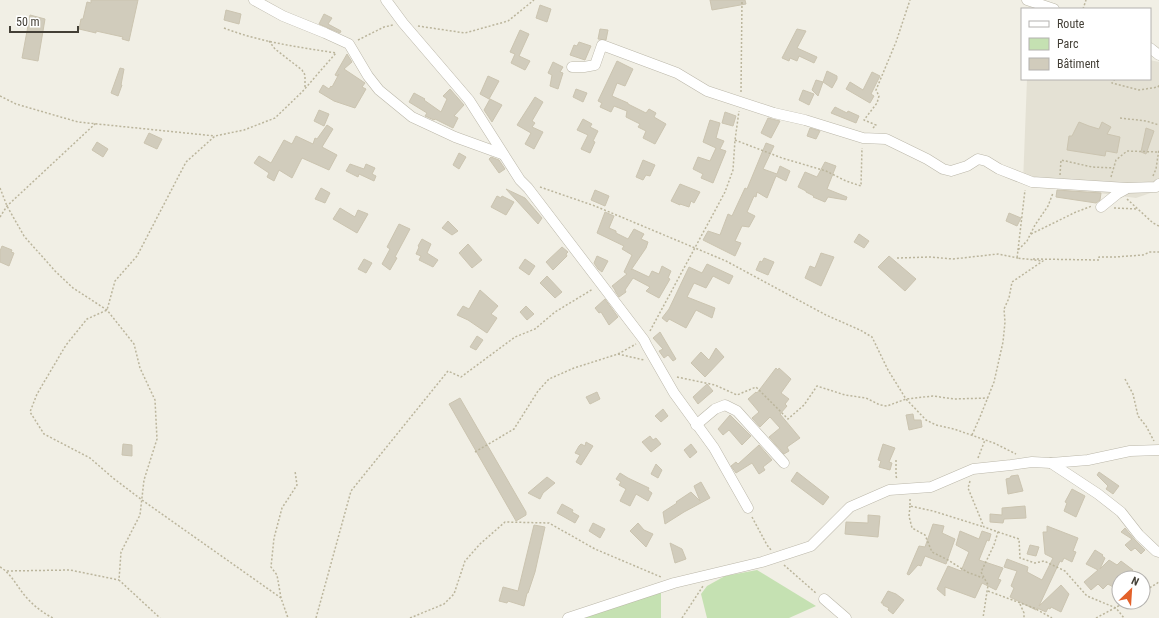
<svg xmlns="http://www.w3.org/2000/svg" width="1159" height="618" font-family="'Roboto Condensed',sans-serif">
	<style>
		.residential { fill: #e4e1d4 }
		.green { fill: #c5e1b2 }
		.building { fill: #d1ccbc; stroke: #cbc4b0 }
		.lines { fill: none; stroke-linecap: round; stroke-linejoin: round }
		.minor-casing { stroke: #bbb7a9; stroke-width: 11 }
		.path { stroke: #bbb59c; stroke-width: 1.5; stroke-dasharray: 2 2; stroke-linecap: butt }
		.minor { stroke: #fff; stroke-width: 10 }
	</style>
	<rect width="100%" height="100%" fill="#f1efe5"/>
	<polygon class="residential" points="1150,60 1159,62 1159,190 1136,198 1023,183 1027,79 1150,79"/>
	<g class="green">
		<polygon points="757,570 816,606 789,618 707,618 701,594 707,586 725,576"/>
		<polygon points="661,586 661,618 568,618"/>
	</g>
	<g class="building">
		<polygon points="91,0 138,0 129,41 122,39 123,37 96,31 96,33 79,29 81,19 83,19 87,2 91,3"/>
		<polygon points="710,0 745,0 746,4 712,10"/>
		<polygon points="540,5 551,9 547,22 536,18"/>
		<polygon points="226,10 241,14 239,24 224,20"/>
		<polygon points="324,14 332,18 328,24 341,31 340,33 319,24"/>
		<polygon points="30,15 45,19 38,61 22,58"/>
		<polygon points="600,29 608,30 606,40 598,39"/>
		<polygon points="797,29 806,31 797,48 817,57 814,63 799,56 797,61 790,58 789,61 782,58"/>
		<polygon points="520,30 529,34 519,56 530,61 525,70 511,63 515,54 510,52"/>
		<polygon points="579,42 591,46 585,60 570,55 574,45 577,46"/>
		<polygon points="347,54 352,62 344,69 365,83 362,87 366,89 355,108 334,101 319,92 323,85 329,89 331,86 332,87 339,74 337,76 335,75"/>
		<polygon points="617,61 633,69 625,86 617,83 612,96 628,103 628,104 646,113 649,109 656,113 654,117 666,124 655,144 643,138 646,131 638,127 640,124 626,117 627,111 614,106 611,112 600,107 602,103 598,101"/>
		<polygon points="553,62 563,67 560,72 563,73 558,89 550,86 552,75 548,73"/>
		<polygon points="120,68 124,69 121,85 122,85 118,96 111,93"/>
		<polygon points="827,71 837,76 837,79 832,88 823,82"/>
		<polygon points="872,72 880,76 871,94 874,96 870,103 846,89 850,82 863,90"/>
		<polygon points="488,76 499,81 489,99 480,94"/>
		<polygon points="816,80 823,82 818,96 812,90"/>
		<polygon points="450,89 464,105 454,116 458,118 453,128 435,119 434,120 425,116 427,113 409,102 414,93 425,99 424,100 441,112 447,99 443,96"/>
		<polygon points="576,89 587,93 583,102 573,97"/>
		<polygon points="803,90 814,94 809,105 799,100"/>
		<polygon points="535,97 543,102 532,121 535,123 532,127 543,132 534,149 525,144 531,133 517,125"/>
		<polygon points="490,99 502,105 492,122 484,110"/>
		<polygon points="835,107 847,113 848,111 859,116 856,123 831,113"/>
		<polygon points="319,110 329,114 324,126 314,121"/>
		<polygon points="725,112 736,116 733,126 722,123"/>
		<polygon points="768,118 780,121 771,138 761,133"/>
		<polygon points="583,119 592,124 590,127 598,131 593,141 595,142 590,153 581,149 588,135 577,130"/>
		<polygon points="710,120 720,123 716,138 724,141 720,149 726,151 713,183 701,178 703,174 693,169 698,157 710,161 716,148 703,142"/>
		<polygon points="1079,122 1089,126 1099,129 1102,122 1111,127 1107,134 1120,137 1117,153 1106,151 1105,156 1067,150 1069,136 1072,136"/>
		<polygon points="327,125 333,129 322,147 337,155 329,170 302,158 292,178 279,170 274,181 267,177 269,173 254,163 259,156 271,163 284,140 292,144 296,136 313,144 315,138 317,139"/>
		<polygon points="810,128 820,131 816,139 807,136"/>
		<polygon points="1146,128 1154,131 1146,154 1141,152"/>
		<polygon points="149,133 162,139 157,149 144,143"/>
		<polygon points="97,142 108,149 103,157 92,150"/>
		<polygon points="766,143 774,146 763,169 777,174 780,166 790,171 786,181 776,176 767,198 757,192 756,197 754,196 747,212 755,216 749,227 742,226 735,241 741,243 735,256 703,240 708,231 720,235 728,214 732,216 745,188 747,189"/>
		<polygon points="459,153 466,157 459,169 453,165"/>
		<polygon points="491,157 499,160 505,169 499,173 489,159"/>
		<polygon points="643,160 655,165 650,176 646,175 643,180 636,177"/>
		<polygon points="825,162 836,166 827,189 847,197 846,200 828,197 825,202 813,197 814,196 806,192 806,191 798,187 805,172 817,177"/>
		<polygon points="350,164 364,169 366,164 375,168 372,174 376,176 374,181 359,174 358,177 346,171"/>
		<polygon points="680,184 700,192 694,203 691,201 689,207 680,204 680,205 671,201"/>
		<polygon points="321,188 330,193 325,203 315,199"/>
		<polygon points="506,189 525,198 542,218 538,224"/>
		<polygon points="595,190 609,196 605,206 591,200"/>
		<polygon points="1057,190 1101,193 1100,200 1096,203 1056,197"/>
		<polygon points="497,196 501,198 502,196 514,202 506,215 491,207"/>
		<polygon points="340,208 355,217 358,210 368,214 357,233 333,219"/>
		<polygon points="605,212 614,216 609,228 616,231 616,233 628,239 634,229 644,234 641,239 648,242 646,248 631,270 632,269 649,277 652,271 659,274 662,266 671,271 668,278 670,279 659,298 646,291 650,287 633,278 625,290 626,292 619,297 615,291 615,290 612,286 627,274 624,272 632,255 622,249 624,246 597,233"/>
		<polygon points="1009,213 1021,218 1017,226 1006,221"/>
		<polygon points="448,221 458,231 452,235 442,228"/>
		<polygon points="399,224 410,229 395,257 397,258 390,270 382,264 390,249 387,247"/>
		<polygon points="859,234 869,241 864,248 854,242"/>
		<polygon points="422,239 431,244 427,253 438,260 433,267 419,260 421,256 416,254 419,247 418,246"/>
		<polygon points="468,244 482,260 472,268 459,253"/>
		<polygon points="2,246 12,250 11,252 14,253 9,266 0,262 0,251"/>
		<polygon points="562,247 568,252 566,254 567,256 553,270 546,262"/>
		<polygon points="821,253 834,257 821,286 805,278 810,266 815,268"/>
		<polygon points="597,256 608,261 602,272 598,269 594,263"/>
		<polygon points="889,256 916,279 905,291 878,267"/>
		<polygon points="764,258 774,262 768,275 756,270 760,261 762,262"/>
		<polygon points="364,259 372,263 366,273 358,269"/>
		<polygon points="525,259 535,266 529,275 519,268"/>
		<polygon points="707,264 733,276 729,284 713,276 706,288 694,283 687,297 715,308 712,318 696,310 686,328 669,319 667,322 662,318 669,309 689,267 702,273"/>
		<polygon points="547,276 562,292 555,298 540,283"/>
		<polygon points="480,290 498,306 491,314 497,318 487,333 468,320 457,315 463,306 469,309"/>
		<polygon points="605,299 618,317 609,325 601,312 599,313 595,308"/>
		<polygon points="526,306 534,314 527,320 520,312"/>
		<polygon points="660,332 676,359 673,361 668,355 664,358 659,351 663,349 653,338"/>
		<polygon points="477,336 483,340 476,350 470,347"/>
		<polygon points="716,348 724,357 705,377 691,363 701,352 709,360"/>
		<polygon points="776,368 778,370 779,368 791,379 781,393 789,399 785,404 787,406 780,414 800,438 787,447 789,451 784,454 769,437 780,428 770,417 760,427 752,418 759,412 748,399 756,392 757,393"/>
		<polygon points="707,384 713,391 698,404 693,397"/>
		<polygon points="597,392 600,399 590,404 586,397"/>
		<polygon points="460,398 526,512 526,515 516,521 449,404"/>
		<polygon points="663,409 668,416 661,422 655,416"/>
		<polygon points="913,414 914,420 921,420 922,427 909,430 906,415"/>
		<polygon points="730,415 751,436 742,445 729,430 723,435 718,429"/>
		<polygon points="650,436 653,440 656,438 661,444 651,452 642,442"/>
		<polygon points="586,442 593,446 581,465 576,462 580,455 575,453 579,446 581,444 585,446"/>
		<polygon points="123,444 132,445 132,456 122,455"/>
		<polygon points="691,444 697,452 690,458 684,450"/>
		<polygon points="883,444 895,448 889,462 892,463 890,470 879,467 881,461 878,460"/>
		<polygon points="759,445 772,460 763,467 765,470 759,474 752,463 736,473 731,466 736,462 738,464"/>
		<polygon points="656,464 662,470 658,478 651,474"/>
		<polygon points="797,472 829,497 823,505 791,481"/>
		<polygon points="1099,472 1119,486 1113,494 1106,489 1108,486 1097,475"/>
		<polygon points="620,473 628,478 649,488 648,490 652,493 648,501 636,494 630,506 620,501 626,489 619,485 621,482 616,479"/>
		<polygon points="1018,475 1023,491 1008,494 1006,479 1010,478 1011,476"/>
		<polygon points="547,477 555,483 543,493 540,499 528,493"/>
		<polygon points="701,482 710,498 684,512 665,524 663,512 677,503 676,502 691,492 700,501 694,486"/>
		<polygon points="1072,489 1085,496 1076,517 1064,511 1067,503 1065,502"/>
		<polygon points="562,504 573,510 572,512 579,516 575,523 557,513"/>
		<polygon points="1025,506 1026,518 1004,519 1003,523 990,522 990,514 1002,515 1002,508"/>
		<polygon points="868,515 880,516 878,537 845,534 846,522 868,523"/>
		<polygon points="593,523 605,529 600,538 589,531"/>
		<polygon points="638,523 644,530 653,534 646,547 630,531"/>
		<polygon points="933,524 944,526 942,533 955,539 946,564 925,556 921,566 918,565 909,575 907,574 919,546 925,547"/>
		<polygon points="534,525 545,527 535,572 528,593 527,593 524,606 508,601 507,603 499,601 503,587 518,591"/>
		<polygon points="1047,526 1078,538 1073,551 1076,552 1072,562 1064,558 1062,562 1060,561 1039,606 1061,585 1069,594 1061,612 1051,607 1050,609 1048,608 1046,612 1037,608 1036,610 1010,597 1014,588 1011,586 1017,571 1004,567 1007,559 1028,567 1027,572 1042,580 1053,558 1045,554 1043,532 1047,532"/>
		<polygon points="1125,528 1134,539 1145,550 1141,554 1135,548 1131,551 1125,545 1132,539 1121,532"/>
		<polygon points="960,531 979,539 982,531 991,534 989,541 987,540 979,560 1003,568 998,579 1001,580 996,590 982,583 975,598 945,587 945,596 937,589 948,566 961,571 969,552 956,545"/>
		<polygon points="670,543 682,549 686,559 675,563"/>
		<polygon points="1030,545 1039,547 1036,556 1027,554"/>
		<polygon points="1095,550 1103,555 1102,556 1105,558 1100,569 1109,560 1117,565 1121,561 1133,570 1127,578 1119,578 1113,587 1108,584 1103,589 1098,584 1091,590 1084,582 1098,570 1086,564"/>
		<polygon points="888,591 896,594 904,600 893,614 888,610 889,608 883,605 883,603 881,603"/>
	</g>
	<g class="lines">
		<defs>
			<g id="minor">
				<polyline points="254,0 283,16 325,33 349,44 368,76 379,90 412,117 455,137 502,154"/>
				<polyline points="386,0 403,23 469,100 520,180 528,188 644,340 647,346 674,393 714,448 748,508"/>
				<polyline points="1027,0 1054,9"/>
				<polyline points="1150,48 1159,55"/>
				<polyline points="572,67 584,67 595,65 602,45 677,73 707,91 774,113 805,120 863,138 886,139 927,159 943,169 951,171 967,166 978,159 986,161 999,169 1032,182 1127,188 1156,187 1159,184"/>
				<polyline points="1101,207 1117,194 1126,189"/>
				<polyline points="696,425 715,409 725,405 737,411 784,463"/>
				<polyline points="1051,463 1098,494 1121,512 1139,535 1156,551 1159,552"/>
				<polyline points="824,599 846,618"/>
				<polyline points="568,618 674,583 762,562 811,546 850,507 889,490 931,487 973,469 1011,465 1032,462 1051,463 1088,460 1130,451 1159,450"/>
			</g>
		</defs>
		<use href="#minor" class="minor-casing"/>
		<g class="path">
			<polyline points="1083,9 1086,0"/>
			<polyline points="418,26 465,33 508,21 534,0"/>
			<path d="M 224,28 C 260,42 298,47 336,53 L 302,92 L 275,118 L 244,130 L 215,136 L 186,162 L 137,256 L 115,281 L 107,310 L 87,319 L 66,345 L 37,394 L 30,412 L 44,434 L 90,458 L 113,478 L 142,500 L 281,598 L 288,618"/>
			<polyline points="358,40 384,27 393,25"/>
			<polyline points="269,41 275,49 302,70 305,75 305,87"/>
			<polyline points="1115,79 1112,83 1139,90 1158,87 1159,85"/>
			<polyline points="741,92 742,0"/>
			<polyline points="0,96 16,104 78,122 215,136"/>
			<polyline points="1120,118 1146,121 1159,125"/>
			<polyline points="873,128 876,125 864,120 877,103 879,96 876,90 896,42 910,0"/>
			<polyline points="735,140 782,158 826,171 846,181 861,186 862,148"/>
			<polyline points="1060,175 1061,160 1092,167 1114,168"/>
			<polyline points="1153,176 1156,169 1159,149"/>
			<polyline points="1111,177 1116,160 1127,151 1159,152"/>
			<polyline points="540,187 595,206 726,261 826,315 860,330 872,337 888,370 906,399 926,420 936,425 954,429 994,443 1016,454"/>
			<polyline points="0,188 7,206 24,236 55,271 73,288 107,310 134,344 140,368 155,400 157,439 144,480 140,515 121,552 119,580 160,618"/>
			<polyline points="1127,199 1153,223 1159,226"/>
			<polyline points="1114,208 1137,209"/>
			<polyline points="0,217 7,206 96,123"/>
			<polyline points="1031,234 1076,212 1092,206"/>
			<polyline points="1018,250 1025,190"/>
			<polyline points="897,258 930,257 953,259 998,254 1018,258"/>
			<polyline points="1033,259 1099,260 1099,257 1115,257 1143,255 1150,252 1159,252"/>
			<polyline points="650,331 725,192 733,170 735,140 739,111"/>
			<polyline points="618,354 644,360"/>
			<polyline points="677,377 715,385 737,395 756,387 788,419 804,405 817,386 845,395 866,398 880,405 887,406 906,399 933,396 954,399 988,398"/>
			<polyline points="1125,379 1133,394 1138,416 1146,426 1154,441"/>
			<polyline points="972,435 980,417 994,382 1003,342 1005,322 1004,309 1009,298 1012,282 1043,261 1017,258 1018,250 1027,241 1035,225 1048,206 1053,193"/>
			<polyline points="475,452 514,429 538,391 549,379 574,368 618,354 636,344"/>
			<polyline points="978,458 985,440"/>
			<polyline points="896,460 896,476 897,479"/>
			<polyline points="970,481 968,488 984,527 998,532 994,545 981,572 988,585 983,618"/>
			<polyline points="910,499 910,506 933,511 984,527"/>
			<polyline points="910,506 909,516 912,528 925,535 932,552 948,560 967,572 983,578"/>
			<polyline points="752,517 767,545 771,550"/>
			<polyline points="998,532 1019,539 1020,558 1035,563 1044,561 1065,571 1087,596 1116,608 1124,618"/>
			<polyline points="784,565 817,594"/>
			<path d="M 0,567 C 12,574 17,587 26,597 C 34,606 43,613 53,618"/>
			<polyline points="7,571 70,570 119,580"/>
			<polyline points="988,591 1034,608 1052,618"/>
			<polyline points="1143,592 1159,582"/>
			<polyline points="281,598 277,575 271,567 274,538 282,508 297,485 295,471"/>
			<polyline points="1020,604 1024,613 1024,618"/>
			<polyline points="316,618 351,491 448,371 461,377 515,337 535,329 555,312 593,289"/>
			<polyline points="410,618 444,604 454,594 465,561 480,544 505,522 549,523 595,549 661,577"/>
			<polyline points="682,618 703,586"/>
			<polyline points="1096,618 1126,602"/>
		</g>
		<use href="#minor" class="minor"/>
	</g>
	<rect x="1021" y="8" width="130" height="72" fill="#ffffff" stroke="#b4b2af"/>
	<rect x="1029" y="21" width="20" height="6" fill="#ffffff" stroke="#b4b2af"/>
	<text x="1057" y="28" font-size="12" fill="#433f36">Route</text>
	<rect x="1029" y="38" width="20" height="12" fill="#c5e1b2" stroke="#b4b2af"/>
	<text x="1057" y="48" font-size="12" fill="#433f36">Parc</text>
	<rect x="1029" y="58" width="20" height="12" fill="#d1ccbc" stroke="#b4b2af"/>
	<text x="1057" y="68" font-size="12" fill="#433f36">Bâtiment</text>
	<g transform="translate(1131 590) rotate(25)"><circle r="19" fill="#ffffff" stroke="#b4b2af"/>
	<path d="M0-3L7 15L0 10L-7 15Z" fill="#e3612a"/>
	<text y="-6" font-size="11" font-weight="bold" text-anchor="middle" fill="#433f36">N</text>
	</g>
	<path d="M10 26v6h68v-6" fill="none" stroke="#433f36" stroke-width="2"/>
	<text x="16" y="26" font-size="12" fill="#433f36" stroke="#ffffff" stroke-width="3" paint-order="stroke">50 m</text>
</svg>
